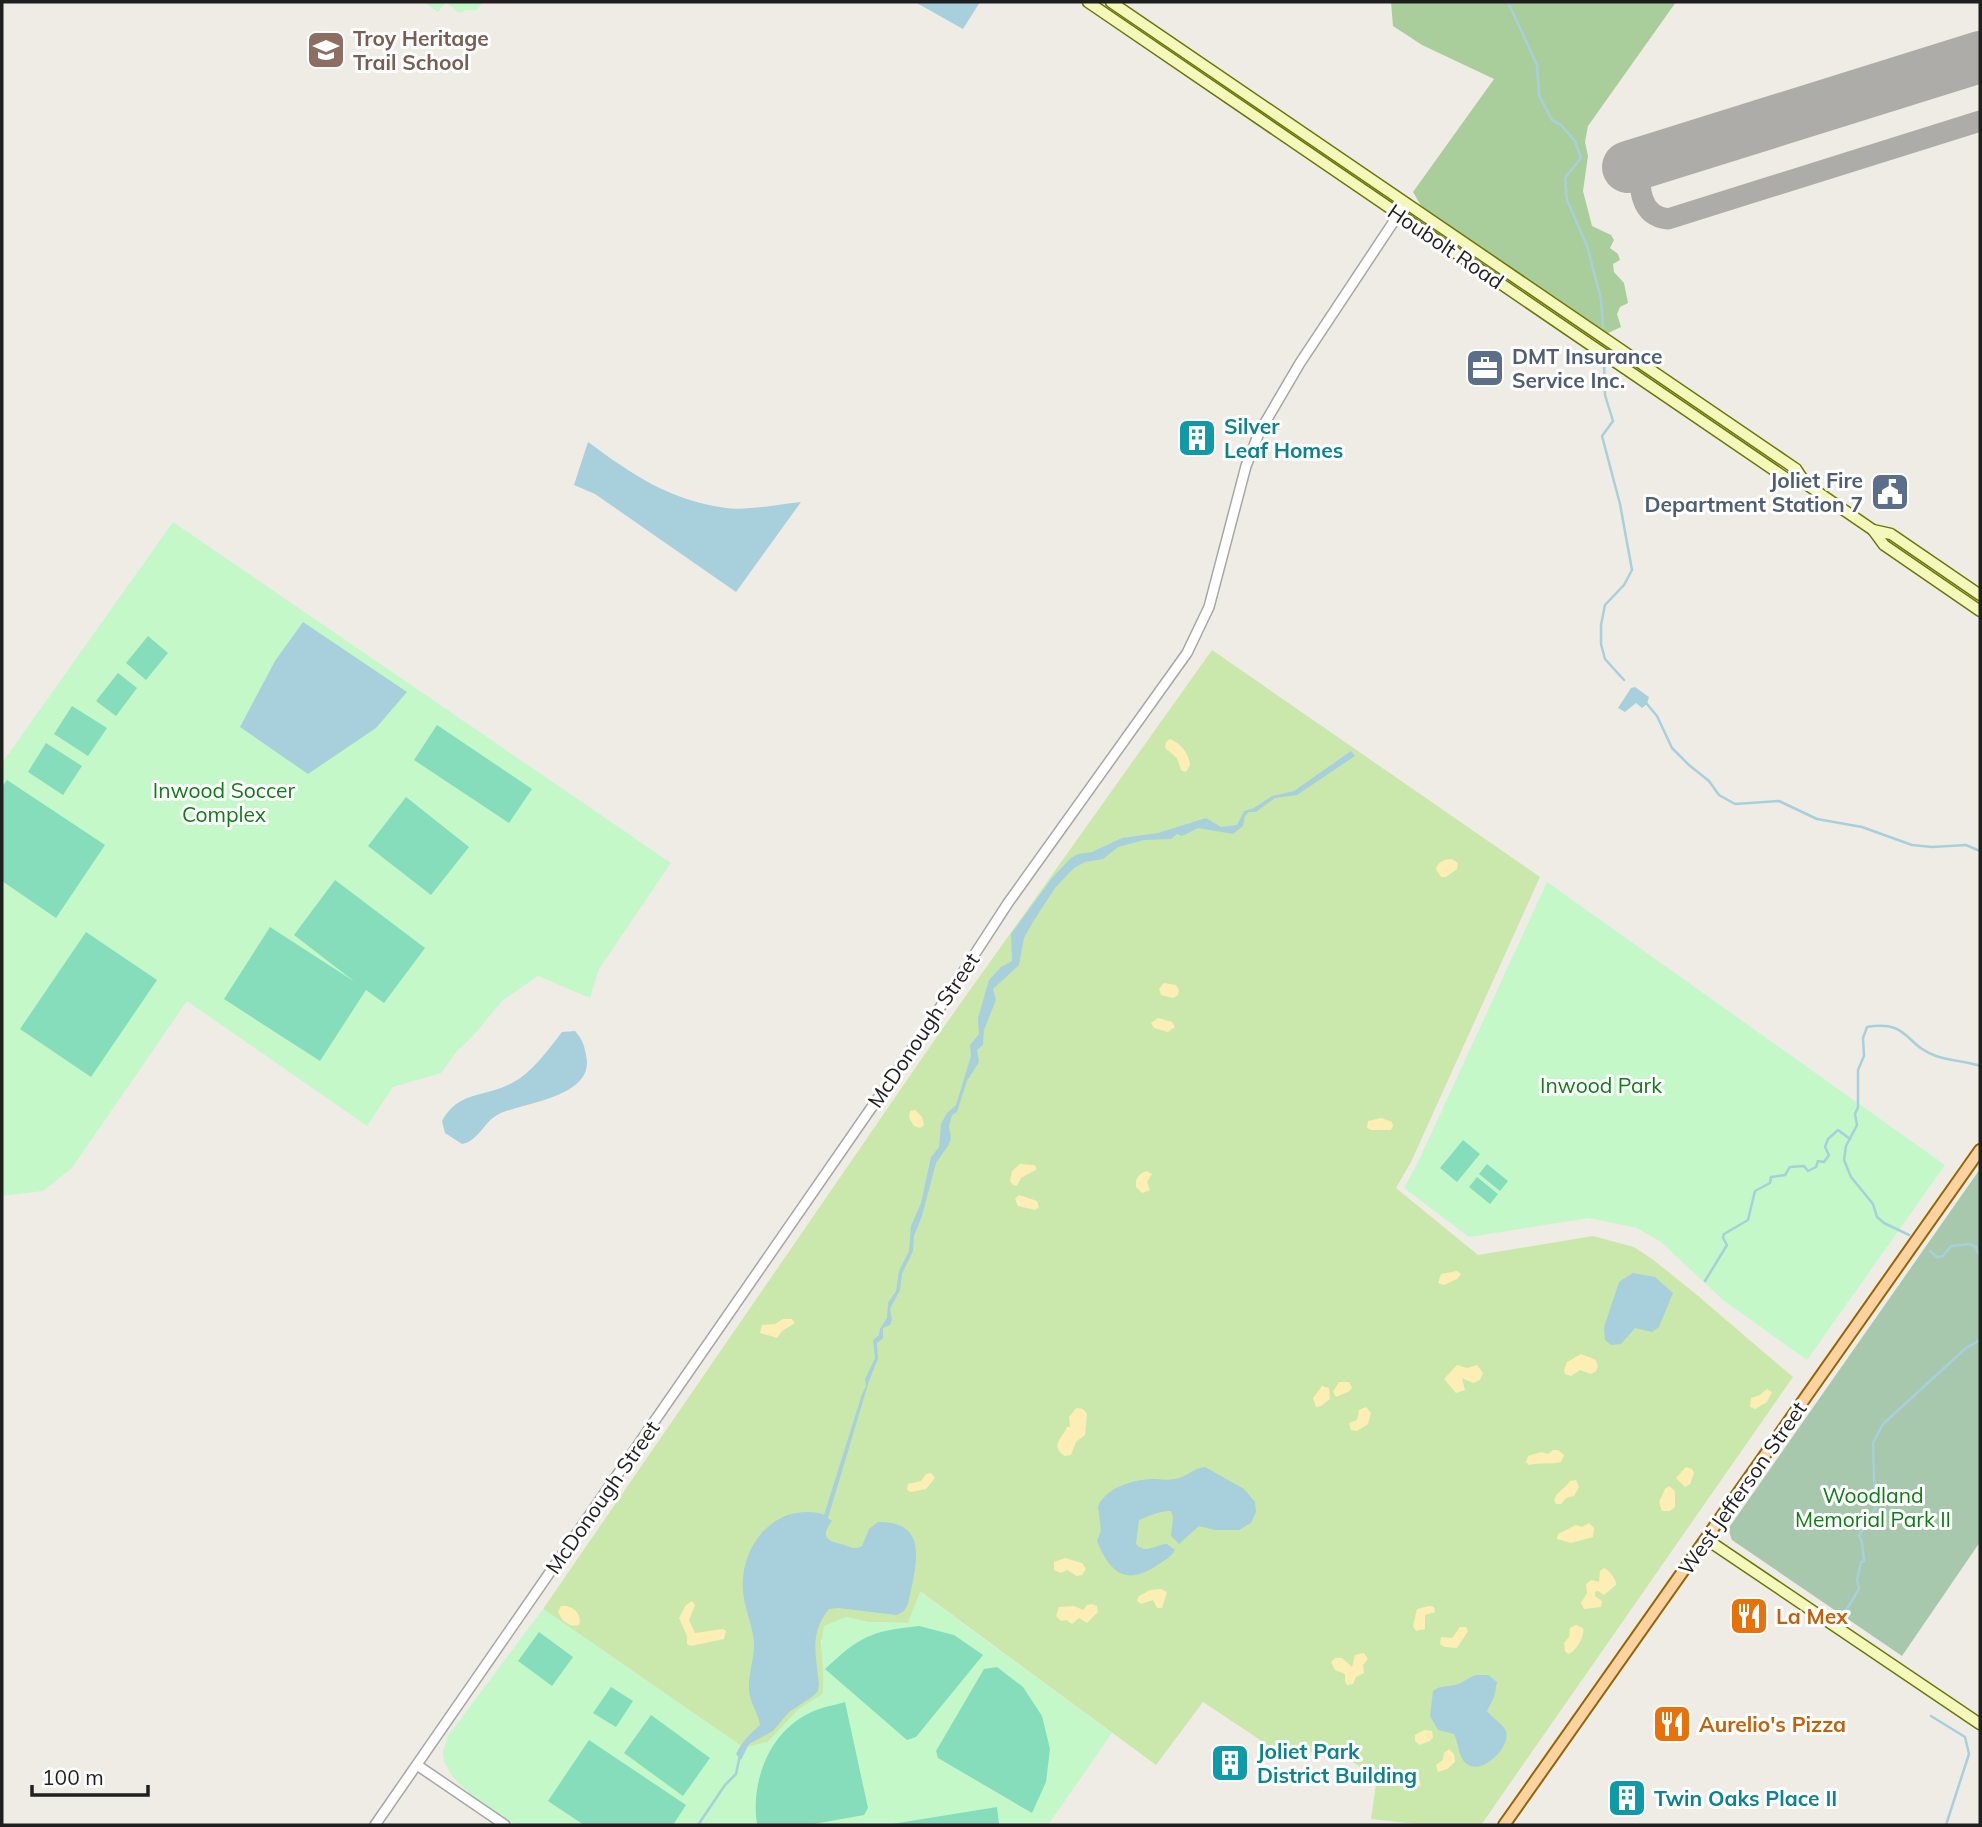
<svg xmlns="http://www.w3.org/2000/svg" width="1982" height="1827" font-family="Mulish,sans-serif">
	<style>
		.grass { fill: #cae8ac }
		.forest { fill: #aace9b }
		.sand { fill: #fdeeb5 }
		.cemetery { fill: #a7c8ac }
		.park { fill: #c4f8c8 }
		.pitch { fill: #85ddbb }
		.water { fill: #a7d0dc }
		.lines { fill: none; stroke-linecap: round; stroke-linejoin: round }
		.stream { stroke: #a7d0dc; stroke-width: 2.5 }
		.taxiway { stroke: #aeaca9; stroke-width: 21 }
		.runway { stroke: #aeaca9; stroke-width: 52 }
		.tertiary-casing { stroke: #a6a6a6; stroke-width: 12 }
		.secondary-casing { stroke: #697507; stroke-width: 13 }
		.primary-casing { stroke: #966503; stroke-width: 14 }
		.tertiary { stroke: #fff; stroke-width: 9 }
		.secondary { stroke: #f5f8bb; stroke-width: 10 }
		.primary { stroke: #fad3a0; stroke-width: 10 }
		.labels { text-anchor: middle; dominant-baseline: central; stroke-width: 6; stroke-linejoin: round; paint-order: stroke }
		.education-label { font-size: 21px; font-weight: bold; fill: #785e54; stroke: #fff; text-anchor: start }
		.street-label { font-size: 21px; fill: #1f1f1f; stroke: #fff }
		.service-label { font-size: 21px; font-weight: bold; fill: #4e5e75; stroke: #fff; text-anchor: start }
		.culture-label { font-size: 21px; font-weight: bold; fill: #0d838f; stroke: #fff; text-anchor: start }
		.park-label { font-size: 21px; fill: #0e7c17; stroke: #fff }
		.food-label { font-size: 21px; font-weight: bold; fill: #c56008; stroke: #fff; text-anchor: start }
	</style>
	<rect width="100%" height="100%" fill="#efece5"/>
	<polygon class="grass" points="1212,650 1540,877 1411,1162 1396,1188 1478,1255 1593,1236 1634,1247 1652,1259 1691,1290 1793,1377 1481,1825 1427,1825 1371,1819 1377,1778 1334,1750 1283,1755 1203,1702 1156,1765 921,1592 908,1623 867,1622 846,1617 821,1640 824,1678 823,1694 798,1710 768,1742 744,1748 543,1609 938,1035"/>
	<polygon class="forest" points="1391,2 1676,2 1588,126 1585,142 1588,156 1583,191 1592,226 1611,235 1614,240 1610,248 1618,254 1620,260 1613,264 1614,272 1624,283 1628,303 1620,307 1617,314 1621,327 1606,334 1424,211 1413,192 1494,79 1422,45 1393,26"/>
	<g class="sand">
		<path d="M 1170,739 C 1181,744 1189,753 1190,765 L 1186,772 L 1181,770 L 1177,758 L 1165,748 L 1166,742 Z"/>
		<path d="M 1452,859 L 1458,863 L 1457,869 L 1446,877 L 1441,877 L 1436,869 C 1437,862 1445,859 1452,859 Z"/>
		<polygon points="1164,983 1176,985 1179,990 1178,995 1173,998 1161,995 1159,989"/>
		<polygon points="1158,1018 1172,1022 1175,1027 1168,1032 1154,1028 1151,1023"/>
		<polygon points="915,1110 922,1117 924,1125 920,1128 914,1126 909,1118 910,1111"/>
		<polygon points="1381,1118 1392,1122 1393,1126 1391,1130 1371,1130 1367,1128 1368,1121"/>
		<polygon points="1020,1164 1034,1165 1037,1169 1021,1178 1017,1186 1013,1185 1010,1181 1012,1171"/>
		<path d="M 1147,1171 L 1152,1174 L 1147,1182 L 1150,1190 L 1142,1193 L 1136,1187 C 1135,1179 1139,1173 1147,1171 Z"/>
		<polygon points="1019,1195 1037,1201 1039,1207 1035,1210 1018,1206 1015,1199"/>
		<polygon points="1457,1271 1461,1274 1457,1279 1444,1285 1438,1283 1441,1274"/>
		<polygon points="783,1319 792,1319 795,1323 782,1331 777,1338 760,1333 762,1325 775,1324"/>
		<polygon points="1581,1354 1596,1360 1598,1366 1596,1371 1591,1374 1580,1370 1571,1376 1565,1374 1564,1370 1567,1362"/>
		<polygon points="1457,1365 1467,1368 1477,1365 1483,1373 1480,1380 1473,1383 1462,1378 1465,1390 1456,1393 1444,1379"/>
		<polygon points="1339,1382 1349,1382 1352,1388 1348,1392 1336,1397 1333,1392"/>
		<polygon points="1322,1386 1329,1388 1330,1399 1321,1406 1316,1407 1313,1398"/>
		<polygon points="1767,1389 1772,1392 1767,1402 1755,1409 1750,1407 1751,1398 1760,1395"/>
		<polygon points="1366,1407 1371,1413 1368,1424 1357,1431 1351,1430 1349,1423 1357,1420 1359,1410"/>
		<path d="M 1076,1408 L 1083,1409 L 1087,1414 L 1085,1435 L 1076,1442 L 1071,1455 L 1065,1456 C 1049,1446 1063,1437 1067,1427 L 1070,1427 L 1069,1417 Z"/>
		<path d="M 1553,1450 L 1558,1450 L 1564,1455 L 1561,1462 C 1550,1465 1540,1462 1529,1465 L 1526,1462 L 1528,1456 L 1541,1452 L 1548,1454 Z"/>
		<polygon points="1686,1467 1692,1469 1694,1473 1690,1484 1685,1487 1676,1478"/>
		<polygon points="931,1473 935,1478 926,1489 911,1492 907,1490 908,1484 921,1481 926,1474"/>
		<path d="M 1576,1480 L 1579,1487 L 1574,1496 L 1566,1498 L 1561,1504 L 1556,1504 L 1554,1500 C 1557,1491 1565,1489 1570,1481 Z"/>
		<polygon points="1669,1486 1675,1491 1675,1507 1670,1511 1662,1511 1659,1502 1665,1489"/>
		<polygon points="1589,1523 1594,1528 1593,1537 1571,1543 1557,1539 1558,1534 1576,1525 1582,1527"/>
		<polygon points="1065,1558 1082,1563 1086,1569 1082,1575 1077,1576 1067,1570 1061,1573 1054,1570 1054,1562"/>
		<path d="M 1604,1568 C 1609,1570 1617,1580 1616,1585 L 1604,1595 L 1598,1591 L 1595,1592 L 1595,1596 L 1602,1601 L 1601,1607 L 1584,1609 L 1581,1603 L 1587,1593 L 1586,1584 L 1591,1580 L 1599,1582 L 1600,1571 Z"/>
		<polygon points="1161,1589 1167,1592 1162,1608 1157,1608 1153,1600 1141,1604 1137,1601 1139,1596 1150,1590"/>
		<polygon points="692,1601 695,1605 689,1620 695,1633 723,1629 726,1631 724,1639 691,1646 687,1644 687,1636 679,1618 686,1605"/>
		<polygon points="1092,1604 1097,1606 1098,1612 1087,1623 1079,1618 1072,1624 1066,1620 1061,1621 1056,1616 1059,1607 1074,1606 1083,1610 1087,1605"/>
		<path d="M 561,1606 C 571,1604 583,1614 579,1625 C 569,1628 562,1621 558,1612 Z"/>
		<polygon points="1429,1606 1434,1607 1435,1612 1425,1615 1425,1629 1416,1631 1413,1626 1417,1609"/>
		<path d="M 1576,1625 L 1583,1628 C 1585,1636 1576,1652 1568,1654 L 1565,1651 L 1564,1643 L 1569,1637 L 1570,1628 Z"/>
		<polygon points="1460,1627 1466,1627 1468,1631 1457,1648 1445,1647 1440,1644 1441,1637 1452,1638"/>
		<polygon points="1364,1653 1368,1659 1363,1665 1364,1673 1356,1677 1353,1684 1347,1685 1345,1681 1345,1674 1335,1670 1331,1662 1335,1658 1342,1658 1352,1667 1355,1655"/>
		<polygon points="1424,1730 1432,1731 1433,1737 1430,1741 1419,1745 1415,1741 1415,1735"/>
		<polygon points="1449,1749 1454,1754 1455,1762 1447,1769 1438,1772 1436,1765 1443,1760 1444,1753"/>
		<polygon points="1405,1770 1419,1779 1421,1785 1415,1788 1405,1785 1399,1775 1401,1771"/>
	</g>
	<polygon class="cemetery" points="1980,1169 1980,1542 1902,1656 1732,1540 1728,1529"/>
	<g class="park">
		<polygon points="424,2 483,2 477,10 466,10 459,13 446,2 438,12"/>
		<polygon points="173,522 671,863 599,969 590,998 538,976 502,1001 472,1037 457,1051 441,1073 393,1087 367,1126 187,1001 72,1168 43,1191 2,1196 2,763"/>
		<polygon points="1547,882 1945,1165 1807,1360 1723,1300 1661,1242 1637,1228 1589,1218 1469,1237 1404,1188 1419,1160"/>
		<path d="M 920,1592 L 1112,1733 L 1048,1825 L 516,1825 C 494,1810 442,1782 443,1752 C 444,1747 447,1740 448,1736 L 543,1609 L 744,1748 L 768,1742 L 798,1710 L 823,1694 C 825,1671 819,1648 824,1626 L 846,1617 L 867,1622 L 908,1623 Z"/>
	</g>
	<g class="pitch">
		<polygon points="148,636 168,653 146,680 126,663"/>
		<polygon points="118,673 137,688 116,716 96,701"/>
		<polygon points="72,706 107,728 88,756 54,734"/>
		<polygon points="437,725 532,789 509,823 414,760"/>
		<polygon points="46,743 82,766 63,795 28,772"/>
		<polygon points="7,780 105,845 56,918 2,881 2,787"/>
		<polygon points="406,797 469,847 431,895 368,846"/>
		<polygon points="335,880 425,948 384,1003 366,990 320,1061 224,999 270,927 355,982 294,935"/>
		<polygon points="86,932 157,980 91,1077 20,1029"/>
		<polygon points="1463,1140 1480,1154 1457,1182 1440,1168"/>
		<polygon points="1487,1164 1508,1181 1500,1191 1479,1174"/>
		<polygon points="1477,1177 1498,1194 1490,1204 1469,1187"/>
		<path d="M 919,1626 L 954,1635 L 983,1655 L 916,1737 L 907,1740 L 825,1669 C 860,1636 871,1631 919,1626 Z"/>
		<polygon points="539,1632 573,1657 552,1686 518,1661"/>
		<polygon points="997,1667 1023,1687 1042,1716 1050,1749 1046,1782 1032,1813 938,1758 936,1751 984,1669"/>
		<polygon points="611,1687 633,1701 616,1727 593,1713"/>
		<path d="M 845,1702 L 868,1808 L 864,1815 L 808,1825 L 757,1825 C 750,1779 771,1726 819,1709 C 827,1706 836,1705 845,1702 Z"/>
		<polygon points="651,1715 710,1758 683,1796 624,1753"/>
		<polygon points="589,1740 686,1805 673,1825 584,1825 548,1801"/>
		<polygon points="997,1807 999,1825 891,1825 892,1824"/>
	</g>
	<g class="water">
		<polygon points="915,2 980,2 963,29"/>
		<path d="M 588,442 C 633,475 669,500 726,508 C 746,511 781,504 801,502 L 736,592 L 595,494 L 574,485 Z"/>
		<polygon points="303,622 407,692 376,728 308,774 240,727 275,661"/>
		<polygon points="1635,687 1649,697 1647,704 1642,708 1636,703 1625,712 1618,708 1631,688"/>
		<path d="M 1351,751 L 1355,756 L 1297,795 L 1275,798 L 1256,812 L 1249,812 L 1245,816 L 1243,826 L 1233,834 L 1198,828 L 1182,836 L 1177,834 L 1171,839 L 1144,840 L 1118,847 L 1103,859 L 1085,862 L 1074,868 L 1055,888 L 1033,922 L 1024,938 L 1019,965 L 993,989 L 996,1000 L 984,1030 L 983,1045 L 977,1050 L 979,1062 L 967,1081 L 957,1112 L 952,1115 L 949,1126 L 951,1138 L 948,1146 L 936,1163 L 922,1216 L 914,1236 L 913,1251 L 902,1274 L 900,1290 L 890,1309 L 892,1320 L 890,1325 L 883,1328 L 883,1338 L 877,1343 L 878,1359 L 869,1381 L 828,1518 L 832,1521 C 821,1535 825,1541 841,1544 C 850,1546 853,1551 862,1546 L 869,1529 L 878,1522 C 932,1521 915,1569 908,1604 L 904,1611 L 897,1615 L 838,1608 L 829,1609 C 809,1633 816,1655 819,1684 L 818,1691 L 812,1697 L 789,1712 L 773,1731 L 749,1744 L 741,1760 L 736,1754 C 742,1741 750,1734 760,1725 C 758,1712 749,1702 749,1689 C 748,1671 757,1653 753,1635 C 751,1623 746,1611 744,1599 C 738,1567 753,1531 783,1517 C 794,1512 814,1510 824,1515 L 862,1394 L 866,1386 L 865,1379 L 875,1358 L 873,1340 L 879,1335 L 880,1329 L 887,1318 L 888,1303 L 896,1291 L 899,1271 L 909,1251 L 911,1226 L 921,1203 L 931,1157 L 939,1147 L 941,1124 L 947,1113 L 956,1105 L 971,1056 L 970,1045 L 979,1034 L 978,1018 L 989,980 L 1001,967 L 1012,961 L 1011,934 L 1052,878 L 1071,858 L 1078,854 L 1092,852 L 1122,838 L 1158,833 L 1206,818 L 1221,827 L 1237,825 L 1244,811 L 1254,808 L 1272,796 L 1294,791 Z"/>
		<path d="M 575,1031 C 582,1039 584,1044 586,1055 C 596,1097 524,1102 499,1114 C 484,1121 479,1141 462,1144 L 445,1133 L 442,1121 C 459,1090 485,1098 512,1083 C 533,1072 547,1051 562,1032 Z"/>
		<polygon points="1633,1273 1655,1277 1673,1293 1659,1327 1652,1332 1635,1328 1621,1344 1611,1345 1605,1340 1604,1327 1619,1282"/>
		<path d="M 1205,1467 L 1244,1489 L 1255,1502 L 1256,1512 L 1251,1523 L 1239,1530 L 1215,1530 L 1199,1526 L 1179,1544 L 1171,1536 L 1173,1517 L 1171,1511 C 1162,1510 1148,1516 1139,1520 L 1136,1544 C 1146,1555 1156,1544 1167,1544 L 1175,1550 C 1171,1557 1165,1560 1159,1564 C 1126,1587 1110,1573 1097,1541 L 1101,1530 L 1098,1506 C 1106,1488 1132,1480 1151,1479 C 1160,1479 1171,1481 1179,1478 C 1189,1475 1194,1468 1205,1467 Z"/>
		<path d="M 1476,1675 L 1488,1675 L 1497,1682 L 1494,1697 L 1487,1711 C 1492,1718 1503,1724 1506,1731 C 1512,1745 1483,1776 1467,1764 C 1458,1758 1459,1743 1454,1734 L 1438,1730 L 1430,1716 L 1433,1691 C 1441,1685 1446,1687 1455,1685 C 1463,1683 1469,1677 1476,1675 Z"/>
	</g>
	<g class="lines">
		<g class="stream">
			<polyline points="1508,2 1537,65 1539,95 1552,120 1561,125 1575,141 1581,158 1565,178 1567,200 1587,246 1601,299 1603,328"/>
			<polyline points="1604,362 1605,395 1613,421 1602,436 1620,504 1632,570 1624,585 1605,605 1601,625 1601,644 1605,659 1624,680"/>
			<polyline points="1647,704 1657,716 1672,748 1689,765 1709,781 1719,795 1735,804 1779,801 1817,819 1862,827 1912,845 1932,847 1966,845 1980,851"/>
			<path d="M 1909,1235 L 1884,1223 L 1877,1217 L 1873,1204 L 1851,1177 L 1844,1160 L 1846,1146 L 1857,1125 L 1855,1114 L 1858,1107 L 1858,1070 L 1864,1056 L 1863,1038 L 1867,1027 C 1910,1020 1904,1045 1936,1056 C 1950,1061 1966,1061 1980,1066"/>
			<polyline points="1930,1251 1937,1257 1943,1256 1951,1246 1969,1244 1976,1247 1980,1258"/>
			<polyline points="1705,1281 1727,1245 1723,1238 1724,1234 1748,1220 1755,1191 1770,1183 1771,1177 1785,1175 1790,1167 1804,1166 1808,1171 1816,1167 1818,1161 1824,1162 1829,1155 1825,1147 1828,1139 1838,1130 1850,1139"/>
			<polyline points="1839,1622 1859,1589 1857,1580 1861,1562 1864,1561 1862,1542 1859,1536 1875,1509 1873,1443 1883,1424 1966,1348 1980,1340"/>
			<polyline points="1931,1716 1965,1737 1969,1754 1946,1825"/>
			<polyline points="698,1825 725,1785 736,1774 740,1755"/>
		</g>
		<path class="taxiway" d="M 1640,164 C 1639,186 1639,216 1668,219 L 1980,121"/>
		<polyline class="runway" points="1628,167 1980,57"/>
		<defs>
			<g id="tertiary">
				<polyline points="417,1765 505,1825"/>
				<polyline points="375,1825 930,1023 1008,903 1187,653 1209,607 1246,466 1259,433 1300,363 1406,203"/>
			</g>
			<g id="secondary">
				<polyline points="1088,2 1787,479 1806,484 1873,530 1884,545 1980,611"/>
				<polyline points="1111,2 1796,469 1806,484"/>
				<polyline points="1873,530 1891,534 1980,595"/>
				<polyline points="1706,1539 1980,1724"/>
			</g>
			<polyline id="primary" points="1504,1825 1980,1150"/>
		</defs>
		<use href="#tertiary" class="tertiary-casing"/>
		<use href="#secondary" class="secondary-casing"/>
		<use href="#primary" class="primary-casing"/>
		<use href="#tertiary" class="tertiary"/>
		<use href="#secondary" class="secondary"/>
		<use href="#primary" class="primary"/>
	</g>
	<defs>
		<symbol id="school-square" viewBox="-11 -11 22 22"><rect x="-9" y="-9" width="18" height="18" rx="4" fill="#8d6e63" stroke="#fff"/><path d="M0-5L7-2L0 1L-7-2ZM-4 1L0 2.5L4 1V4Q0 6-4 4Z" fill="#fff"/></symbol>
		<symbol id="office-square" viewBox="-11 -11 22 22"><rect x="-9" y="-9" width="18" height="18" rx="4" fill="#5c6f8a" stroke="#fff"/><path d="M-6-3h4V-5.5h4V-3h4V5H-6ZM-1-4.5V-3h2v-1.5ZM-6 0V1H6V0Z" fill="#fff"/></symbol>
		<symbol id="building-square" viewBox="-11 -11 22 22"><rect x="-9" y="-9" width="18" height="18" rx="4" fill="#0f9aa8" stroke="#fff"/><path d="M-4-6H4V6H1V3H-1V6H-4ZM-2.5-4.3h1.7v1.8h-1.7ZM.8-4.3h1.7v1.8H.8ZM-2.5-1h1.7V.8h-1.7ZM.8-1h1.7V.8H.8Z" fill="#fff"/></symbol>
		<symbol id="civic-square" viewBox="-11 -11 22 22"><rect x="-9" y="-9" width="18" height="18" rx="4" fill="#5c6f8a" stroke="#fff"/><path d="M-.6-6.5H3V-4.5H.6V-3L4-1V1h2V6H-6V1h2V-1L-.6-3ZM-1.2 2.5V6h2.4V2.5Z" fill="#fff"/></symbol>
		<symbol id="restaurant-square" viewBox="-11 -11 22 22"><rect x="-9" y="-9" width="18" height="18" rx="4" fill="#e8710a" stroke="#fff"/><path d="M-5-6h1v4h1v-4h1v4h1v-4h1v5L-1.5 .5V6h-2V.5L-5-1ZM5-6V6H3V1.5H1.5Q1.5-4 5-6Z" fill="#fff"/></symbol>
	</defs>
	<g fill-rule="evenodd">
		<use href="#school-square" x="304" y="28" width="44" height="44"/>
		<use href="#office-square" x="1463" y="346" width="44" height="44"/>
		<use href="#building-square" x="1175" y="416" width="44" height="44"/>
		<use href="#civic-square" x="1868" y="470" width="44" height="44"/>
		<use href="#restaurant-square" x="1727" y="1594" width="44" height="44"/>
		<use href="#restaurant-square" x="1650" y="1702" width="44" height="44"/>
		<use href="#building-square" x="1208" y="1741" width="44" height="44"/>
		<use href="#building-square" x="1605" y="1776" width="44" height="44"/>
	</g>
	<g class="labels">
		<g class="education-label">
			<text x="353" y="38">Troy Heritage<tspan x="353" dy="24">Trail School</tspan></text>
		</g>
		<g class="street-label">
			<text transform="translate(1446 246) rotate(34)">Houbolt Road</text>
			<text transform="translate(923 1030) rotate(-56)">McDonough Street</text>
			<text transform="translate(1742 1488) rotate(-55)">West Jefferson Street</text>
			<text transform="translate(602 1497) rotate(-55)">McDonough Street</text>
		</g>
		<g class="service-label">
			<text x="1512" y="356">DMT Insurance<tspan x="1512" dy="24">Service Inc.</tspan></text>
			<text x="1863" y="480" text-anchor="end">Joliet Fire<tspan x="1863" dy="24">Department Station 7</tspan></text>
		</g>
		<g class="culture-label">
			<text x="1224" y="426">Silver<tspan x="1224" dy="24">Leaf Homes</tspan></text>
			<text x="1257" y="1751">Joliet Park<tspan x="1257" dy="24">District Building</tspan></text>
			<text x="1654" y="1798">Twin Oaks Place II</text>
		</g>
		<g class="park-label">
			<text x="224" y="790">Inwood Soccer<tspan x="224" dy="24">Complex</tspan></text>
			<text x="1601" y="1085">Inwood Park</text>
			<text x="1873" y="1495">Woodland<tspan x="1873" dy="24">Memorial Park II</tspan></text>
		</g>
		<g class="food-label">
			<text x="1776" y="1616">La Mex</text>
			<text x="1699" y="1724">Aurelio's Pizza</text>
		</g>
	</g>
	<rect width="1982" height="1827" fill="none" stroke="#1f1f1f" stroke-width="7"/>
	<path d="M32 1785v10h116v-10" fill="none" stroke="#1f1f1f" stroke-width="3.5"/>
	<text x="42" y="1785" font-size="21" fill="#1f1f1f" stroke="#ffffff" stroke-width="5" paint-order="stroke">100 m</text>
</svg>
